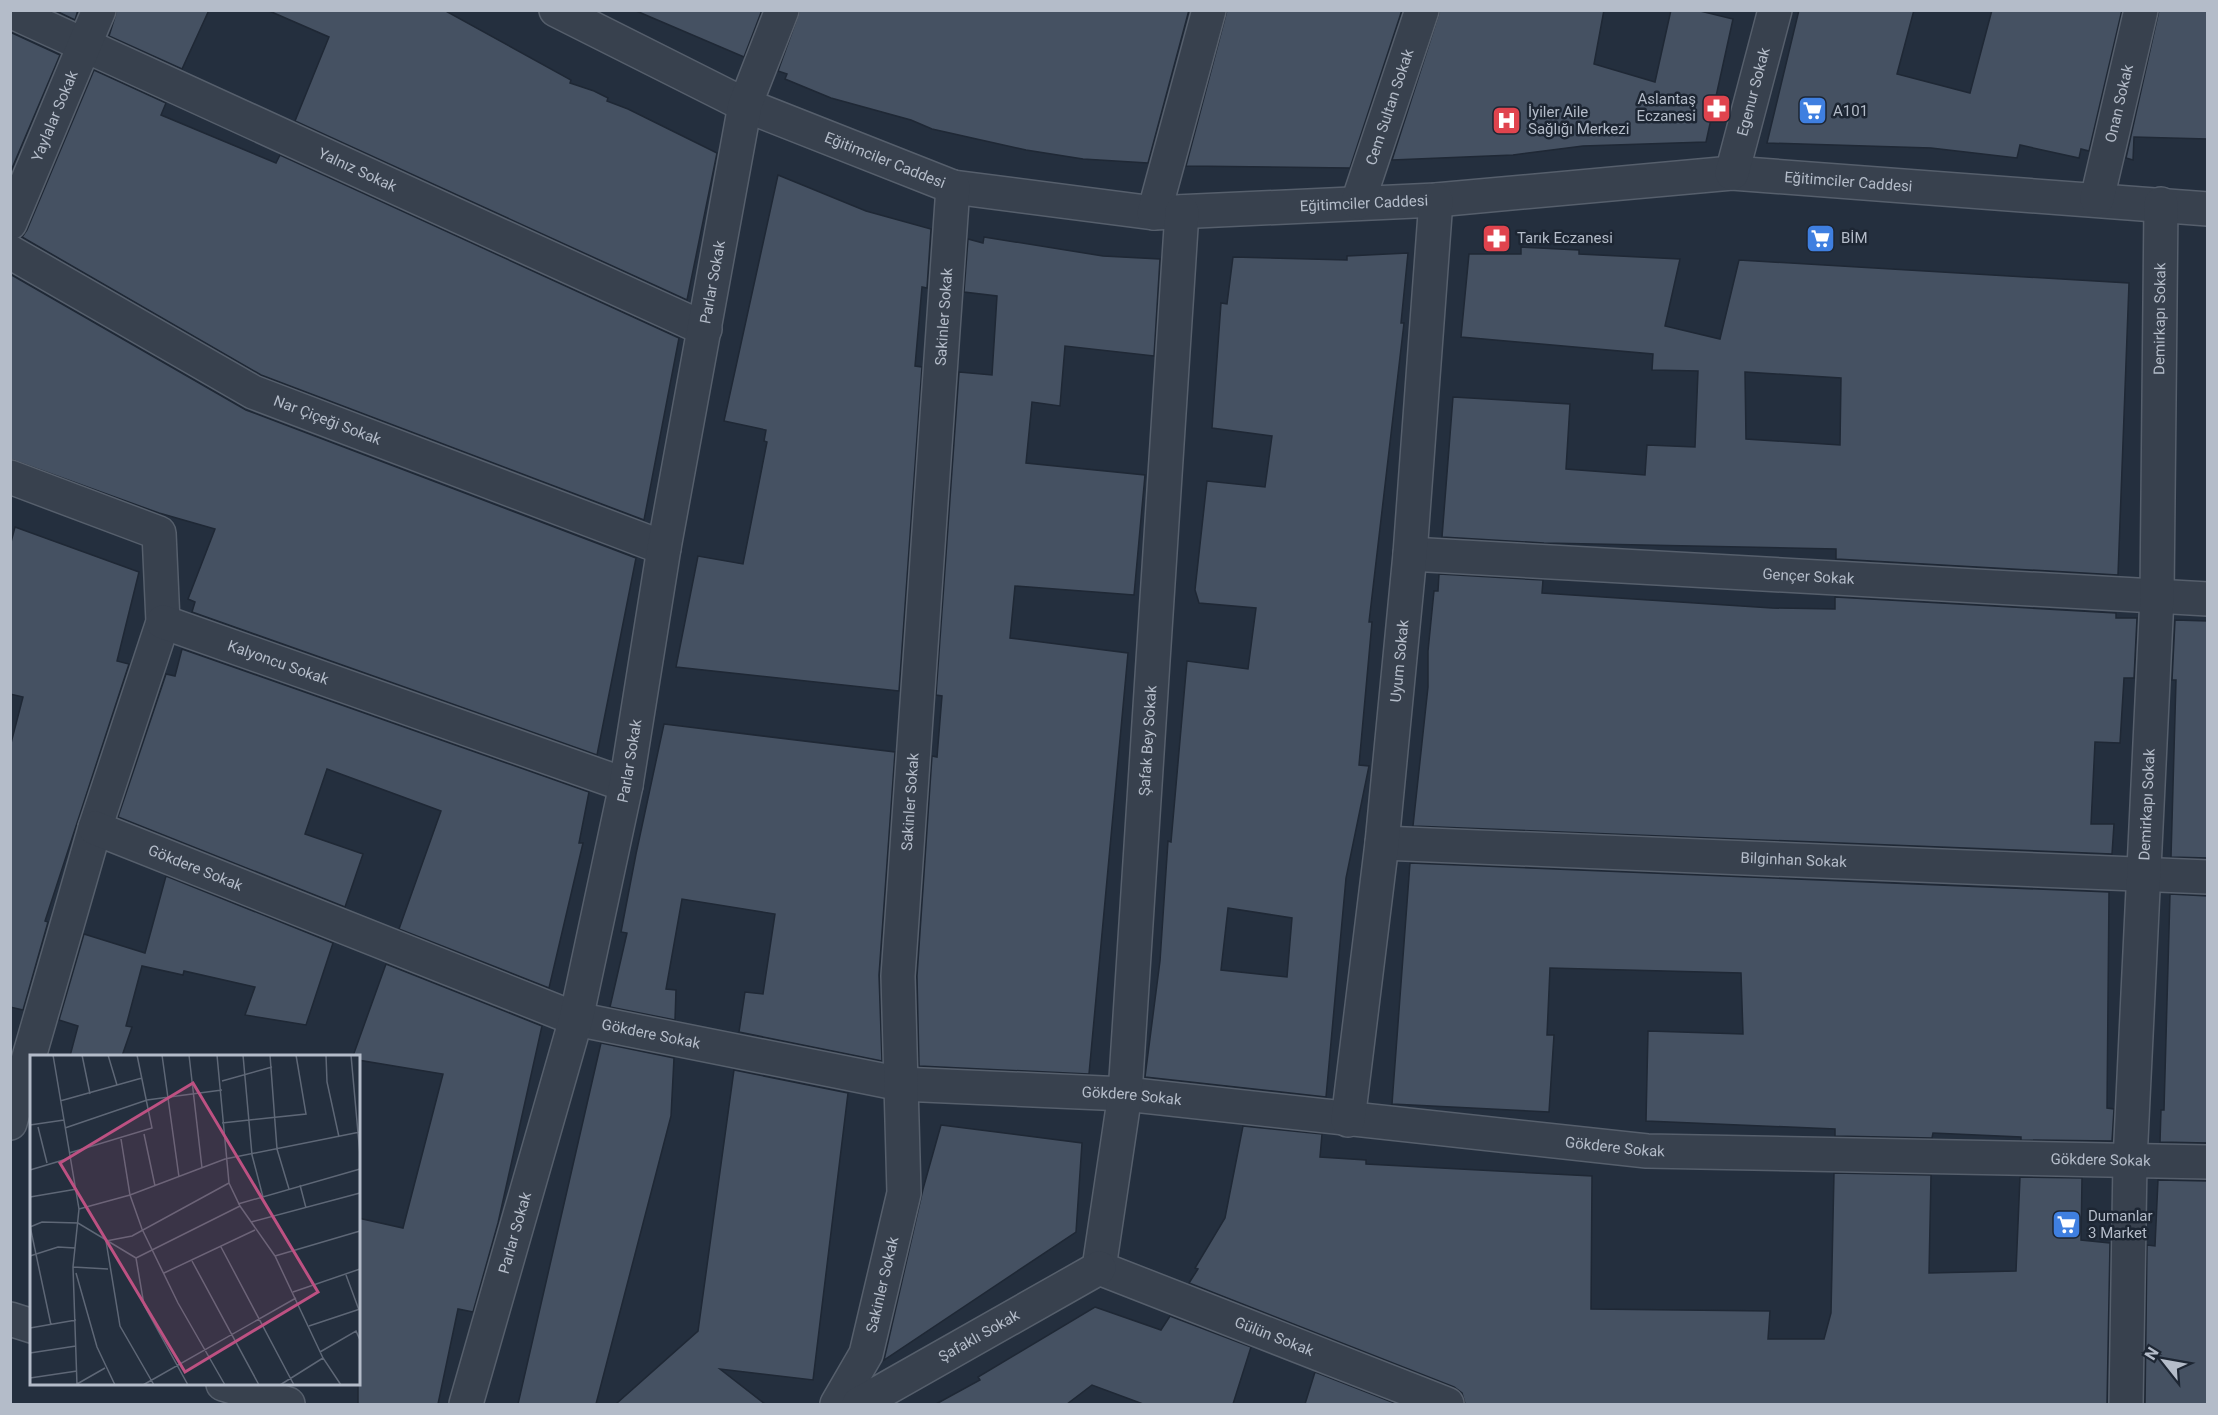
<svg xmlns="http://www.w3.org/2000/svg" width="2218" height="1415" font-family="Roboto,sans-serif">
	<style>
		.building { fill: #455162; stroke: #1f2835; stroke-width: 1.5; fill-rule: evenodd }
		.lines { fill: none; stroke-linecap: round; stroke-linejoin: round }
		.minor-casing { stroke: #565f6c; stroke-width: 36 }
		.minor { stroke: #38414e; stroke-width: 33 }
		.labels { text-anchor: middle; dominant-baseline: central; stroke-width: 5; stroke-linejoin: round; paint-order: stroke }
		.street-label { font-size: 15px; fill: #b4bcc9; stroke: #1d2633 }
		.poi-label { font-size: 15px; fill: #b4bcc9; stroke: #1d2633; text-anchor: start }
		.inset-road { fill: none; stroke: #5e6776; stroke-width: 1.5 }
		.view { fill: #bd5182; fill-opacity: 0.15; stroke: #bd5182; stroke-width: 3 }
		.inset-edge { fill: none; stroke: #b4bcc9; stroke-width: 3 }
	</style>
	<rect width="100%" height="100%" fill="#242f3e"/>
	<g class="building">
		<polygon points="54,10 78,10 75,20"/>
		<polygon points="117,10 209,10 182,69 109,36"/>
		<polygon points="267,10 444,10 571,80 570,83 594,91 608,98 607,101 628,109 717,153 687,300 295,121 329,37"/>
		<polygon points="634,10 762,10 744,57"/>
		<polygon points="800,10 1189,10 1148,163 1083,159 1026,150 932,129 911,120 831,98 785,79 787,74 778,71"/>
		<polygon points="1227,10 1402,10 1350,168 1186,166"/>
		<polygon points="1440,10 1604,10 1594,64 1655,82 1671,10 1696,10 1733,19 1706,142 1583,146 1513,155 1392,160"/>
		<polygon points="1799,10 1914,10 1897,74 1970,93 1992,10 2122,10 2089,151 2081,149 2079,158 2020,145 2017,158 1931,148 1767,143"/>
		<polygon points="2159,10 2208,10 2208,139 2134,137 2133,160 2126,158"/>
		<polygon points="10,32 60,55 10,173"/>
		<polygon points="94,70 166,103 161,115 276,163 280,155 679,338 644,520 261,375 22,237 27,230"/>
		<polygon points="778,175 866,211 931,229 927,288 922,287 915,366 922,367 899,691 676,667 698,556 743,564 767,442 764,441 766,430 724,421"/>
		<polygon points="984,237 1103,256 1160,259 1154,356 1065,346 1060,406 1032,402 1026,463 1145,475 1134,595 1015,586 1010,638 1128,653 1089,1074 919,1066 917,976 932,756 937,757 942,696 936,695 959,372 992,375 997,296 964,292 968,239 983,243"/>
		<path d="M 1521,247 L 1579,250 L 1579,254 L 1680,259 L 1665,326 L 1720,339 L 1739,260 L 2129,283 L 2118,575 L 1836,559 L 1836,549 L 1544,543 L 1442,537 L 1453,397 L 1570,404 L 1566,469 L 1645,475 L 1647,445 L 1695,447 L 1698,371 L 1652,370 L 1653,354 L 1461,337 L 1469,254 L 1521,254 ZM 1745,372 L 1841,378 L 1840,445 L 1746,439 Z"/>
		<path d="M 1408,253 L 1401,323 L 1404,323 L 1369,622 L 1372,622 L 1359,765 L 1369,766 L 1346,878 L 1326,1097 L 1145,1077 L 1160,961 L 1168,841 L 1171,842 L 1187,661 L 1248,669 L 1256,608 L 1199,603 L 1195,590 L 1207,481 L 1265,487 L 1272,436 L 1212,428 L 1221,303 L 1227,304 L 1233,257 L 1347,260 L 1347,256 ZM 1228,908 L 1292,918 L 1287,977 L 1221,970 Z"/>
		<polygon points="10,274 246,410 636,558 597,755 192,612 195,602 188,599 215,529 159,513 10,459"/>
		<polygon points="15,527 139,572 117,661 129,664 45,921 48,922 23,1010 10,1007 10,747 23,697 10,694 10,546"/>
		<polygon points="1439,574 1543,580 1542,593 1772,608 1835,609 1835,597 2116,613 2116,618 2137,618 2134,678 2124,678 2120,743 2095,742 2091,824 2114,824 2112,854 1413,826 1428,687 1428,651 1434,591 1438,591"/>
		<polygon points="2175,620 2208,621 2208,858 2171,857 2176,680 2172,680"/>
		<polygon points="182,649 589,792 579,843 583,843 549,988 399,929 441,811 327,769 305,834 363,854 345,907 118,817 166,674 175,676"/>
		<polygon points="664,724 895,752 879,975 882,1061 739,1032 745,992 763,994 775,914 682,899 666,989 676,990 675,1020 610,1007 627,933 621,932 636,854"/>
		<polygon points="1410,863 2109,892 2107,1108 2114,1109 2112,1141 2021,1140 2021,1137 1933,1133 1932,1138 1835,1136 1835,1129 1646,1121 1648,1031 1743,1034 1741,973 1550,968 1547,1035 1554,1035 1549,1112 1392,1104"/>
		<polygon points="166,876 333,943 306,1025 245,1015 255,987 184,971 183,975 142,966 126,1026 132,1027 122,1056 70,1056 78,1026 59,1020 84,934 145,953"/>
		<polygon points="2170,894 2208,896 2208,1143 2160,1142 2161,1110 2164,1110"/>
		<polygon points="386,964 542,1026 498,1223 473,1312 458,1309 438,1404 358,1404 358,1218 403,1228 443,1074 358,1060 358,1056 353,1056"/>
		<polygon points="601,1043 674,1058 671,1116 596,1404 518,1404"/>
		<polygon points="734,1070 848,1093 813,1380 720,1369 765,1404 616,1404 698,1331"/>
		<polygon points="941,1125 1082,1143 1076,1232 884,1360 923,1189"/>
		<polygon points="1243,1126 1322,1134 1320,1157 1366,1160 1366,1164 1592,1176 1591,1309 1770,1311 1768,1339 1824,1339 1831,1313 1834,1173 1931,1175 1929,1273 2016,1271 2020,1177 2082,1178 2081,1240 2110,1243 2107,1404 1465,1404 1462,1393 1454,1387 1189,1283 1198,1269 1195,1268 1225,1218"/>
		<polygon points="2158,1180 2208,1181 2208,1404 2145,1404 2147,1245 2155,1246"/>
		<polygon points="1095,1307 1161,1330 1170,1316 1251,1347 1233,1404 1143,1404 1092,1385 1067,1404 936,1404 980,1380 978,1377"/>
		<polygon points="1315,1372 1397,1404 1305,1404"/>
	</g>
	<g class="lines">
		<defs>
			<g id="minor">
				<path id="s1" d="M 556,10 L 745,105 L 953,187 L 1154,213 L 1436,200 L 1732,173 L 2208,209"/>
				<path id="s2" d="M 10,11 L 705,329"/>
				<path id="s3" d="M 1732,173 L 1775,10"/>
				<path id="s4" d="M 2097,199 L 2141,10"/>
				<path id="s5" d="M 1358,202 L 1422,10"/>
				<polyline points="1154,213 1209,10"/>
				<path id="s6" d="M 10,223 L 99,10"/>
				<path id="s7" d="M 10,252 L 253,392 L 664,548"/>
				<polyline points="10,477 159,533 163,622 95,828 10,1123"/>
				<path id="s8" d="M 1410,554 L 2208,599"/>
				<path id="s9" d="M 163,622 L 626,785"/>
				<path id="s10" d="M 95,828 L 576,1019 L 901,1084 L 1125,1094 L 1647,1151 L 2208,1162"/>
				<path id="s11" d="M 1382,843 L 2208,877"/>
				<path id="s12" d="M 1348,1120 L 1382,843 L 1410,554 L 1436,200"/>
				<path id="s13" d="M 1099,1268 L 1125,1094 L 1182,212"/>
				<path id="s14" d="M 1099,1268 L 1447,1404"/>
				<polyline points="10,1319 32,1326"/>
				<polyline points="223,1384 288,1404"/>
				<path id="s15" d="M 466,1404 L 576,1019 L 626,785 L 664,548 L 745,105 L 782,10"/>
				<path id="s16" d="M 837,1404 L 866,1354 L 904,1193 L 898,976 L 953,187"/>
				<path id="s17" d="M 859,1404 L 1099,1268"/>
				<path id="s18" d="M 2126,1404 L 2130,1161 L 2157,597 L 2161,204"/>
			</g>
		</defs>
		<use href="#minor" class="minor-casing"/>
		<use href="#minor" class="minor"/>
	</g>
	<defs>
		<symbol id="pharmacy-square" viewBox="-11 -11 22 22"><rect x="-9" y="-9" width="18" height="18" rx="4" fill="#e0444e" stroke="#1d2633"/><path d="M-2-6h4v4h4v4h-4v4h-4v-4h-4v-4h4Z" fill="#fff"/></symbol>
		<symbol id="supermarket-square" viewBox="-11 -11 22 22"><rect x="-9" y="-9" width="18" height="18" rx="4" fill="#3f7fe0" stroke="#1d2633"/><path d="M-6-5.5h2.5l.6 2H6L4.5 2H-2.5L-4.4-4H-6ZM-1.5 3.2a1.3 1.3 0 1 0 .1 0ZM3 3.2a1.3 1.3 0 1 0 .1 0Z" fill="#fff"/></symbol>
		<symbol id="hospital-square" viewBox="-11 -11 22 22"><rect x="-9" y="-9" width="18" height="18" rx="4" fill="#e0444e" stroke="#1d2633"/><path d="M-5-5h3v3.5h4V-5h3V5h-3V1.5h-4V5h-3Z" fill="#fff"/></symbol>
	</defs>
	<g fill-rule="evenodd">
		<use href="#pharmacy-square" x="1700" y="92" width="33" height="33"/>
		<use href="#supermarket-square" x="1796" y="94" width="33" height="33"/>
		<use href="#hospital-square" x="1490" y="104" width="33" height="33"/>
		<use href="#pharmacy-square" x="1480" y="222" width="33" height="33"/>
		<use href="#supermarket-square" x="1804" y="222" width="33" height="33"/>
		<use href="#supermarket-square" x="2050" y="1208" width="33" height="33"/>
	</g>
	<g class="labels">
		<g class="street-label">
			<text stroke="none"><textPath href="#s3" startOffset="84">Egenur Sokak</textPath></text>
			<text stroke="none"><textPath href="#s4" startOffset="98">Onan Sokak</textPath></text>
			<text stroke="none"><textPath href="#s5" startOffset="100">Cem Sultan Sokak</textPath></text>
			<text stroke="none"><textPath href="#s6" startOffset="116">Yaylalar Sokak</textPath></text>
			<text stroke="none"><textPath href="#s1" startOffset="362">Eğitimciler Caddesi</textPath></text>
			<text stroke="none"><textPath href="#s2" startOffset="382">Yalnız Sokak</textPath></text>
			<text stroke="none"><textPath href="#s1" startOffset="1334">Eğitimciler Caddesi</textPath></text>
			<text stroke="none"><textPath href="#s1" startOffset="848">Eğitimciler Caddesi</textPath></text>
			<text stroke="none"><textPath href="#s15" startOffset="1150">Parlar Sokak</textPath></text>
			<text stroke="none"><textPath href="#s16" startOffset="1101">Sakinler Sokak</textPath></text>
			<text stroke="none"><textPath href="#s18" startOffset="1086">Demirkapı Sokak</textPath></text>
			<text stroke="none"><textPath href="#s7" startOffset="360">Nar Çiçeği Sokak</textPath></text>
			<text stroke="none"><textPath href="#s8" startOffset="399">Gençer Sokak</textPath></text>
			<text stroke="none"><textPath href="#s12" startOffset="462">Uyum Sokak</textPath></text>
			<text stroke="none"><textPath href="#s9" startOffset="122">Kalyoncu Sokak</textPath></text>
			<text stroke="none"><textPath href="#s13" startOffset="530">Şafak Bey Sokak</textPath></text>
			<text stroke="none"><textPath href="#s15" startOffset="664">Parlar Sokak</textPath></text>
			<text stroke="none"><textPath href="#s16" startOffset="615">Sakinler Sokak</textPath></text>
			<text stroke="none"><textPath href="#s18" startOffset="600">Demirkapı Sokak</textPath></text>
			<text stroke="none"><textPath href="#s11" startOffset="412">Bilginhan Sokak</textPath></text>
			<text stroke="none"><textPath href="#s10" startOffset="108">Gökdere Sokak</textPath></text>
			<text stroke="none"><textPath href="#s10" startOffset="594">Gökdere Sokak</textPath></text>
			<text stroke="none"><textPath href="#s10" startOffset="1080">Gökdere Sokak</textPath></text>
			<text stroke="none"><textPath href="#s10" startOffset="1566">Gökdere Sokak</textPath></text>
			<text stroke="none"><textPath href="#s10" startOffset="2052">Gökdere Sokak</textPath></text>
			<text stroke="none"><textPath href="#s15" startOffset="178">Parlar Sokak</textPath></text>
			<text stroke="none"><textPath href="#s16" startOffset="129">Sakinler Sokak</textPath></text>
			<text stroke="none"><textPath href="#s17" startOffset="138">Şafaklı Sokak</textPath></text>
			<text stroke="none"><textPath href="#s14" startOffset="188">Gülün Sokak</textPath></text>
		</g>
		<g class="poi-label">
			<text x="1696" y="99" text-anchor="end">Aslantaş<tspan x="1696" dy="17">Eczanesi</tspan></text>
			<text x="1833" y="111">A101</text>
			<text x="1528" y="112">İyiler Aile<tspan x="1528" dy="17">Sağlığı Merkezi</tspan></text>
			<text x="1517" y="238">Tarık Eczanesi</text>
			<text x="1841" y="238">BİM</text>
			<text x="2088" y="1216">Dumanlar<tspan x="2088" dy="17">3 Market</tspan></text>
		</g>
	</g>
	<g transform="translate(30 1055)">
		<rect width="330" height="330" fill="#242f3e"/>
		<path class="inset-road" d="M 23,0 L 49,154 L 43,212 L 47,330M 52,0 L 60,39M 78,0 L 87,30M 132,0 L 149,122M 159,0 L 172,113M 187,0 L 199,128 L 210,151 L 245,201 L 293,303 L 311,330M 213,0 L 222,100 L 233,142M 240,0 L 247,94 L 259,134M 296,0 L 297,27 L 309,82M 321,0 L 330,100M 192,26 L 242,12M 30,46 L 112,23M 192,68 L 276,59 L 266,0M 0,70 L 34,65M 8,72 L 17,108M 35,73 L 117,45 L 192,35M 114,79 L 125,131M 91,84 L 100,140 L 112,174 L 148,248 L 195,330M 39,98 L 122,73 L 107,0M 0,115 L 40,103M 270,130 L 276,153M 0,142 L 47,134M 208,149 L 330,114M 49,154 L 100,140 L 195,104 L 330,77M 221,167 L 330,138M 0,171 L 21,270M 0,172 L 12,167 L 48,168 L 106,203M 76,186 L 90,271 L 124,330M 76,186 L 102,181 L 199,128M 191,192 L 264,330M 0,201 L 28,192 L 45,193M 245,201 L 330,176M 106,203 L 114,250 L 158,330M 106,203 L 210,151M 162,206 L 229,330M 43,212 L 78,214M 46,218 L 67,292 L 85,330M 134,218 L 225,175M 316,220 L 329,255M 263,237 L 330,214M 279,271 L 330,254M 0,273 L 46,265M 290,297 L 326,276 L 330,285M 0,298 L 46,291M 0,323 L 47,316M 47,329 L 75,313M 113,330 L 266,243M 250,330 L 293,303"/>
		<path class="view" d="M 163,28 L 288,237 L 155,317 L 30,108 Z"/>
		<rect width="330" height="330" class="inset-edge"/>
	</g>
	<rect width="2218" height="1415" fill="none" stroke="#b4bcc9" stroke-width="24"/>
	<g transform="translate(2164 1361) rotate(301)" stroke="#1d2633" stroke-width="4.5" paint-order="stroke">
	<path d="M0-4.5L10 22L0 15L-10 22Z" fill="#b4bcc9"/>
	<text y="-9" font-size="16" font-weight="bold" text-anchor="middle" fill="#b4bcc9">N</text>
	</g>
</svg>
